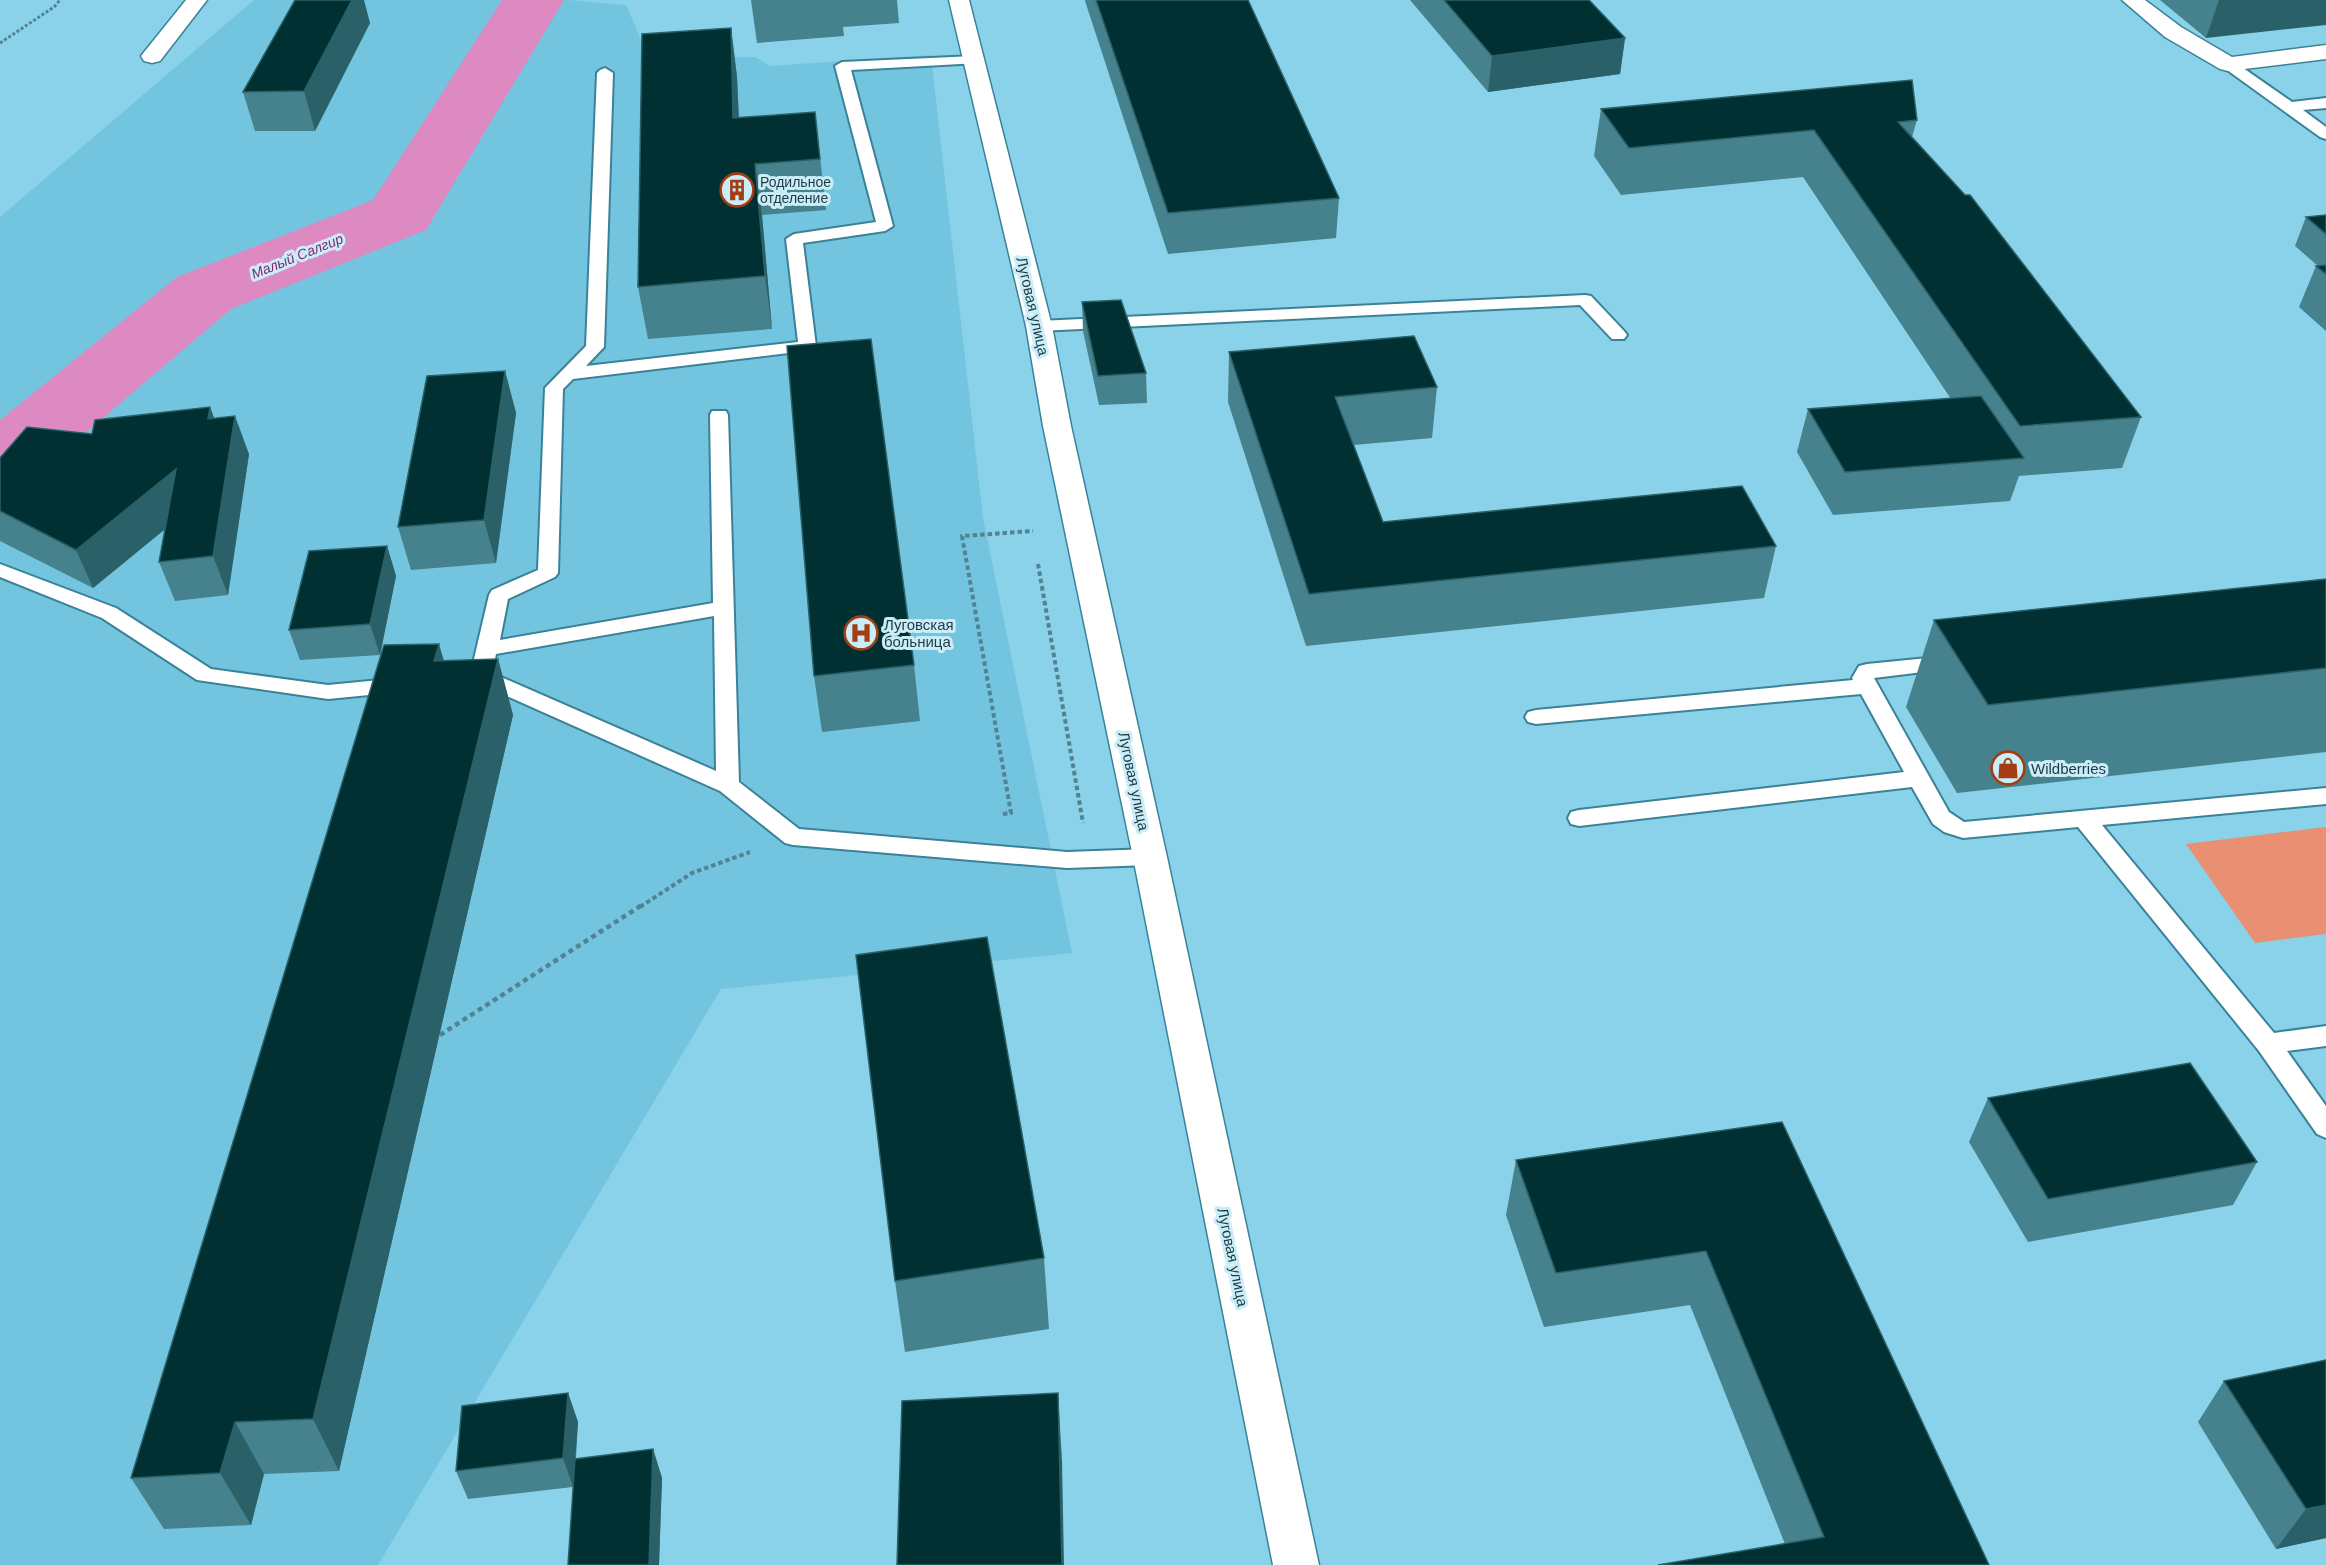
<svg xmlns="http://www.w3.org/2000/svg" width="2326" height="1565" font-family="Helvetica,sans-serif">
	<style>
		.built { fill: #73c5df }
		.green { fill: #e89071 }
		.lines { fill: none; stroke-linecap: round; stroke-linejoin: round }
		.river { fill: #dc8ac1; fill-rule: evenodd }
		.lane-casing { stroke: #3a8297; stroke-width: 4 }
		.street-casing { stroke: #3a8297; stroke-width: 3 }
		.secondary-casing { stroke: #3a8297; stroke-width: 3 }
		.path-far2 { stroke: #518393; stroke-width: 3; stroke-dasharray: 3 2; stroke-linecap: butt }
		.path-far1 { stroke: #518393; stroke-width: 4; stroke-dasharray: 4.5 3; stroke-linecap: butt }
		.path { stroke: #518393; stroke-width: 4.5; stroke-dasharray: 5 4; stroke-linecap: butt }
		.lane { fill: #fff; fill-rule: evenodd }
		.street { fill: #fff; fill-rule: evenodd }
		.secondary { fill: #fff; fill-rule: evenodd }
		.wall { fill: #46818e }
		.shaded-wall { fill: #2a6169 }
		.building { fill: #013032; stroke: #2a6169; stroke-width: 1.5 }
		.labels { text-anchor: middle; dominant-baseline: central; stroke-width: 6; stroke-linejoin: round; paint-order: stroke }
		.far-poi-label { font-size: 14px; fill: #1d3b44; stroke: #caedf8; text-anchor: start }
		.far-water-label { font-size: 14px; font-style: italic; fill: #86276d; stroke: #caedf8 }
		.street-label { font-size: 15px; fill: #1d3b44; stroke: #caedf8 }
		.poi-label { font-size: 15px; fill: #1d3b44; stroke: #caedf8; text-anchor: start }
	</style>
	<rect width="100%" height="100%" fill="#8ad2e9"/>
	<polygon class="built" points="254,0 569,0 626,5 649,58 755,57 770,66 931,55 983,518 1072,953 721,989 378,1565 0,1565 0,217"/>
	<polygon class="green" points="2326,827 2326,934 2255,943 2186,844"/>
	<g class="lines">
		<polygon class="river" points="502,0 564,0 426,230 231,309 30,480 0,487 0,420 177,277 373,200"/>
		<defs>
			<g id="lane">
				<path d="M 974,56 L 979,57 L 981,60 L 979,63 L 851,70 L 893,226 L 885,231 L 803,243 L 816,346 L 813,350 L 573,379 L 563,389 L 558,573 L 555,577 L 508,599 L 500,640 L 713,603 L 710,415 L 712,411 L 726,411 L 728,415 L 739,782 L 799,829 L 1067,852 L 1150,849 L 1158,851 L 1162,857 L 1158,863 L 1150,865 L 1067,868 L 793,845 L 785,843 L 720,791 L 473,681 L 470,676 L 489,595 L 492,590 L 538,570 L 545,388 L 586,346 L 597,73 L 600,70 L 605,68 L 613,73 L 604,347 L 586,366 L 798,342 L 786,239 L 794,234 L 876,222 L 835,66 L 842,62 ZM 714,616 L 716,771 L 492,673 L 496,654 Z"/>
				<polygon points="2228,60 2233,61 2292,102 2326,98 2326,108 2303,110 2326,127 2326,139 2320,137 2223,67 2221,64"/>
				<polygon points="1585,295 1591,296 1624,331 1627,335 1624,339 1612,339 1580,305 1039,331 1033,330 1030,326 1033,322 1039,321"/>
				<polygon points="0,564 116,608 211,669 328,685 400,678 408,680 411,685 408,690 400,692 328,699 197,680 102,618 0,577"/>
				<polygon points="1948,656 1956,658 1959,663 1956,668 1874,678 1949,812 1964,822 2326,788 2326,804 2102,825 2274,1033 2326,1026 2326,1046 2287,1051 2326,1106 2326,1138 2317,1134 2259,1051 2078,827 1963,838 1944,832 1933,824 1912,787 1579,826 1571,824 1568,818 1571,812 1579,810 1904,772 1861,694 1536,724 1528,722 1525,717 1528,712 1536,710 1853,680 1852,678 1859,666 1867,664"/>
			</g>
			<g id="street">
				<polygon points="186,0 207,0 160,61 152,63 144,61 141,56"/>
				<polygon points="2122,0 2145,0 2181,27 2232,57 2326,45 2326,59 2228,71 2220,69 2165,37"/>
			</g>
			<polygon id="secondary" points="949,0 969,0 1052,326 1071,426 1167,857 1319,1565 1273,1565 1133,857 1043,426 1026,326"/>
		</defs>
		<use href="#lane" class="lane-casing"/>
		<use href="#street" class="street-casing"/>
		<use href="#secondary" class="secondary-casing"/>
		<polyline class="path-far2" points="0,43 54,7 60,0"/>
		<g class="path-far1">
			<polyline points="1038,564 1083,823"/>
			<polyline points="1003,814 1011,813 962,536 1033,531"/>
			<polyline points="640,907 692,873 750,852"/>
		</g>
		<polyline class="path" points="440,1035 642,905"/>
		<use href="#lane" class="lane"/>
		<use href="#street" class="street"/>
		<use href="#secondary" class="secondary"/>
	</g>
	<g class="wall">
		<polygon points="751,0 897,0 899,23 843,27 844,36 757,43"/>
		<polygon points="1085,0 1248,0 1339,198 1336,238 1168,254 1086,4"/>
		<polygon points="1410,0 1589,0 1625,38 1620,74 1488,92"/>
		<polygon points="2160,0 2326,0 2206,38"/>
		<polygon points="370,23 315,131 255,131 243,92"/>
		<polygon points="731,28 737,77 739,118 815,112 826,210 762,215 772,329 648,339 638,287"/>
		<polygon points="1601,109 1917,120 1912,137 2141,417 2122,468 2019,476 2010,501 1833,515 1797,452 1808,409 1951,399 1803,177 1621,195 1594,156"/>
		<polygon points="2326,215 2326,331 2299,307 2316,266 2318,266 2295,246 2306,217"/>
		<polygon points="1082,302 1146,373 1147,403 1099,405 1083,331"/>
		<polygon points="1229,352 1437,387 1432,438 1354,445 1383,522 1776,546 1764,598 1306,646 1228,402"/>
		<polygon points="505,371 516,413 496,563 411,570 398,527"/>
		<polygon points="210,407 214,418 249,454 228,595 175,601 159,562 165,529 93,588 0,541 0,458 92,434"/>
		<polygon points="387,546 396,576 380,655 300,660 289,630"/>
		<polygon points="2326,579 2326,752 1957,793 1906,707 1934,620"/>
		<polygon points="498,659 513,715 339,1471 264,1474 251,1525 164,1529 131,1478 444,661"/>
		<polygon points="914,665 920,721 822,732 814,676"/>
		<polygon points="1988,1098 2257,1162 2233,1205 2028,1242 1969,1142"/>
		<polygon points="1782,1122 1989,1565 1785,1544 1690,1305 1544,1327 1506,1215 1516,1160"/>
		<polygon points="1044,1258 1049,1329 905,1352 895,1281"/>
		<polygon points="2326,1360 2326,1538 2276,1549 2198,1422 2224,1381"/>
		<polygon points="568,1393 578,1422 576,1459 653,1449 662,1478 659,1565 568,1565 573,1487 468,1499 456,1471"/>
	</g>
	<g class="shaded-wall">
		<polygon points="352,0 364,0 370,23 315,131 304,91"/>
		<polygon points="2219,0 2326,0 2326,25 2206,38"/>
		<polygon points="731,28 737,77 741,169 733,118"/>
		<polygon points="1625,38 1620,74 1488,92 1492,56"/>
		<polygon points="755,164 762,215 772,329 765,276"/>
		<polygon points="505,371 516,413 496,563 484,520"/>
		<polygon points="210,407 224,445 208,419"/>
		<polygon points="235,416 249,454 228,595 213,556"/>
		<polygon points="176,469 191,508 93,588 76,550"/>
		<polygon points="387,546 396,576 380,655 370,624"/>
		<polygon points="439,644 455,699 434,661"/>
		<polygon points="498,659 513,715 339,1471 313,1419"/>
		<polygon points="568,1393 578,1422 573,1487 563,1458"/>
		<polygon points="1058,1393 1062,1462 1064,1565 1062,1565"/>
		<polygon points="235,1422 264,1474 251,1525 220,1473"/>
		<polygon points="653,1449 662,1478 659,1565 649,1565"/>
		<polygon points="2326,1505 2326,1538 2276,1549 2306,1509"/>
	</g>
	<g class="building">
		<polygon points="295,0 352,0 304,91 243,92"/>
		<polygon points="1096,0 1248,0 1339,198 1168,213"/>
		<polygon points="1444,0 1589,0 1625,38 1492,56"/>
		<polygon points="731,28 733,118 815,112 820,159 755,164 765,276 638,287 642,34"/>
		<polygon points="1912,80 1917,120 1898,122 1965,195 1970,195 2141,417 2020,426 1814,130 1629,148 1601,109"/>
		<polygon points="2326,215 2326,234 2306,217"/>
		<polygon points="2326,265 2326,274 2316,266"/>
		<polygon points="1121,300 1146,373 1098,376 1082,302"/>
		<polygon points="1414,336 1437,387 1335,397 1383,522 1742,486 1776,546 1309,594 1229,352"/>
		<polygon points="871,339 914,665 814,676 787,346"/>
		<polygon points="505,371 484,520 398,527 427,376"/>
		<polygon points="1981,396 2024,458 1845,472 1808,409"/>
		<polygon points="210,407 208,419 235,416 213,556 159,562 176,469 76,550 0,511 0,458 27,427 92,434 95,420"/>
		<polygon points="387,546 370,624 289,630 309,551"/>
		<polygon points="2326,579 2326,668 1988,705 1934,620"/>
		<polygon points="439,644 434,661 498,659 313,1419 235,1422 220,1473 131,1478 384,645"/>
		<polygon points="987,937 1044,1258 895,1281 856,955"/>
		<polygon points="2190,1063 2257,1162 2048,1199 1988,1098"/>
		<polygon points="1782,1122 1989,1565 1658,1565 1824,1537 1706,1251 1556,1273 1516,1160"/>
		<polygon points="2326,1360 2326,1505 2306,1509 2224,1381"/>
		<polygon points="568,1393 563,1458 456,1471 462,1406"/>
		<polygon points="1058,1393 1062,1565 897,1565 902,1401"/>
		<polygon points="653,1449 649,1565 568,1565 575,1459"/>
	</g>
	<defs>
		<symbol id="building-ring" viewBox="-11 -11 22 22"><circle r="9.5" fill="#caedf8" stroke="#a33d13" stroke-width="1.5"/><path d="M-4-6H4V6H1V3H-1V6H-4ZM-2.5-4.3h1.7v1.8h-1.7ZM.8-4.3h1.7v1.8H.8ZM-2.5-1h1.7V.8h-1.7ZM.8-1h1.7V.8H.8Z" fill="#a33d13"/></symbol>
		<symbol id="hospital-ring" viewBox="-11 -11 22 22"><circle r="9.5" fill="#caedf8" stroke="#a33d13" stroke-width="1.5"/><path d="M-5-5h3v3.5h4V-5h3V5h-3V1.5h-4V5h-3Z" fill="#a33d13"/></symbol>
		<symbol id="shop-ring" viewBox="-11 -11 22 22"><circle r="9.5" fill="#caedf8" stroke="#a33d13" stroke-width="1.5"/><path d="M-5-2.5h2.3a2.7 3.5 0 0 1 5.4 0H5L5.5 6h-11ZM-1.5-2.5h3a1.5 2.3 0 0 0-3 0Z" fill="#a33d13"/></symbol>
	</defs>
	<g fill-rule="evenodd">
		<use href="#building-ring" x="718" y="171" width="38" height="38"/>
		<use href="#hospital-ring" x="842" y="614" width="38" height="38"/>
		<use href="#shop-ring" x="1989" y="749" width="38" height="38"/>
	</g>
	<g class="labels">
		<g class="far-poi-label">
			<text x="760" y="182">Родильное<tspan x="760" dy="16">отделение</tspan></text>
		</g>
		<g class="far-water-label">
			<text transform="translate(297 256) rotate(-22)">Малый Салгир</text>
		</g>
		<g class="street-label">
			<text transform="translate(1033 306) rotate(77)">Луговая улица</text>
			<text transform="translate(1134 781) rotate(78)">Луговая улица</text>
			<text transform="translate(1233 1257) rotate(78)">Луговая улица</text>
		</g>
		<g class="poi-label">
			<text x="884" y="624">Луговская<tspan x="884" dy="17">больница</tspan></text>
			<text x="2031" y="768">Wildberries</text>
		</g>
	</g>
</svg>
